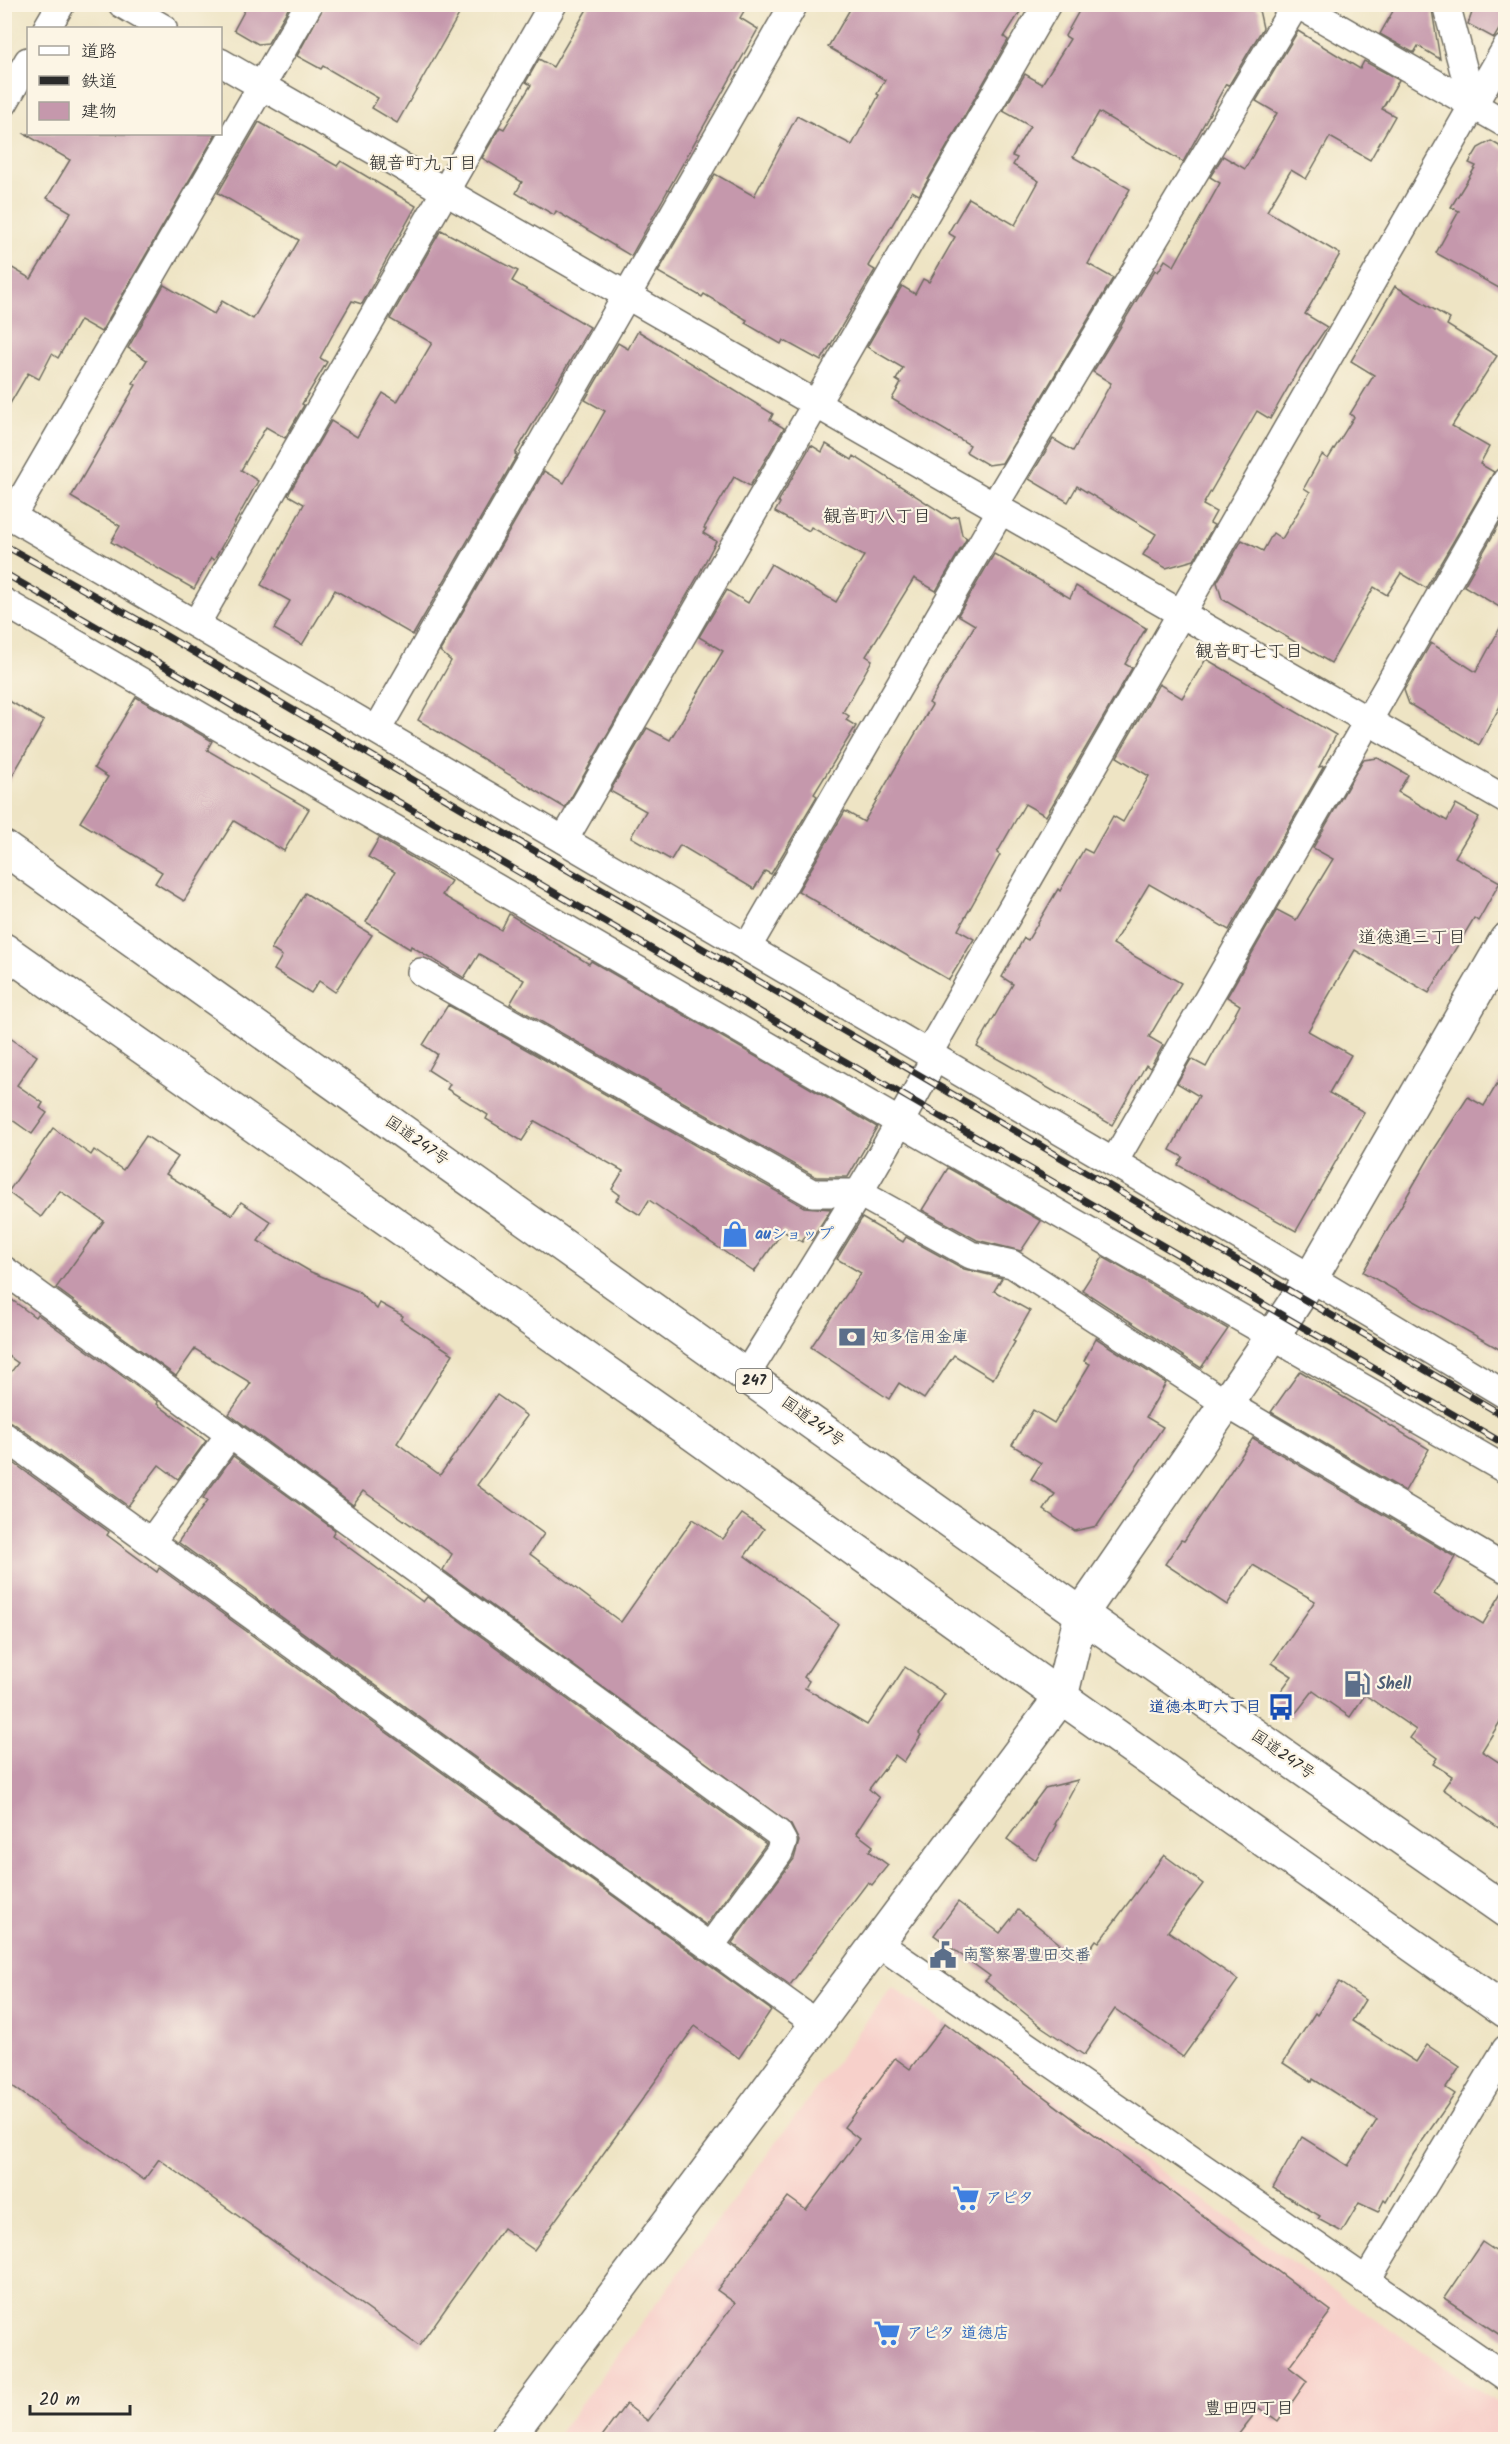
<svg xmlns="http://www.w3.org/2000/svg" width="1510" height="2444" font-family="Kalam,'Klee One',sans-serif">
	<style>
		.built { fill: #f7d0ca }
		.building { fill: #c598ac }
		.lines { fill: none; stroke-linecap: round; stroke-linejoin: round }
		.street-casing { stroke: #6f6c61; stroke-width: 30 }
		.secondary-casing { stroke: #6f6c61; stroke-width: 36 }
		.highway-casing { stroke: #6f6c61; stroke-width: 36 }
		.street { stroke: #fff; stroke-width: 27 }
		.secondary { stroke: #fff; stroke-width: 33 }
		.highway { stroke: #fff; stroke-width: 33 }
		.rail-casing { stroke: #2b2b2b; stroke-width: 7 }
		.rail { stroke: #fcf5e5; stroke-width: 4.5; stroke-dasharray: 14; stroke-linecap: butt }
		.labels { text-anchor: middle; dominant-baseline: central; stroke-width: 4.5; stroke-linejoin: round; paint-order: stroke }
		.shield { fill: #fcf5e5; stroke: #6a6863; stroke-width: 1.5 }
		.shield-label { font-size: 15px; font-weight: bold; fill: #2b2b2b }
		.street-label { font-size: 16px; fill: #2b2b2b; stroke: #fcf5e5 }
		.shop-label { font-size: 16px; font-weight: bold; fill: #366cbe; stroke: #fcf5e5; text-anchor: start }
		.service-label { font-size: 16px; font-weight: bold; fill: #4e5e75; stroke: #fcf5e5; text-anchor: start }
		.transit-label { font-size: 16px; font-weight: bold; fill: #164399; stroke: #fcf5e5; text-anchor: end }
		.neighbourhood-label { font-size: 18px; fill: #2b2b2b; stroke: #fcf5e5 }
	</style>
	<rect width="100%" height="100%" fill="#fcf5e5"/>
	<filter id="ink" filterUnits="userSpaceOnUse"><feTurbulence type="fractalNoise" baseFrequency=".0167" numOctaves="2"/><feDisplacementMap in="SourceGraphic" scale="12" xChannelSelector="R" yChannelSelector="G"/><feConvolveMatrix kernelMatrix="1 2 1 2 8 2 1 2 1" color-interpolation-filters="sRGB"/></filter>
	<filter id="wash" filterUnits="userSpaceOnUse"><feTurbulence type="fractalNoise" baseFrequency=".008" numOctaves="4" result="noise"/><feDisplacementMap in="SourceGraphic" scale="24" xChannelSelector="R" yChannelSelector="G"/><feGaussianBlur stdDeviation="1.35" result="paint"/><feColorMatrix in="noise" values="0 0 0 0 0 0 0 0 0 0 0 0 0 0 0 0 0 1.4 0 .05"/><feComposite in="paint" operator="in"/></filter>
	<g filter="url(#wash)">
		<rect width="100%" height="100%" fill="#eee4c4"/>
		<polygon class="built" points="892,1987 1506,2409 1505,2440 554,2440"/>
		<g id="blocks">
			<g class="building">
				<polygon points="248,4 291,4 268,43 258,44 234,30"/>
				<polygon points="325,4 465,4 397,123 372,108 378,98 323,66 321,69 297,56"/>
				<polygon points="590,4 748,4 740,18 758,29 631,256 556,211 554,215 516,193 522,182 482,158 500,127 504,129 531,85 526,82 539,59 553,67"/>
				<polygon points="853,4 1025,4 1004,37 1008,40 919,195 912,191 868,266 875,270 821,361 783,340 781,344 745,323 747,320 704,294 702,297 658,272 715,174 754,196 797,116 852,145 879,95 877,94 885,80 828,47"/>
				<polygon points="1083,4 1250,4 1259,10 1263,28 1229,85 1226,84 1183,162 1099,112 1073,157 1130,189 1088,264 1113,278 1002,463 988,465 966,452 970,445 892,399 901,383 896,380 903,368 867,347 902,286 915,294 923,279 929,282 955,237 948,233 969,198 1015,225 1039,181 1013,165 1017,158 1012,156 1030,126 1003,111 1025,74 1042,84 1070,39 1065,36"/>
				<polygon points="1397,4 1431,4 1440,59 1418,46 1414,53 1380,34"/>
				<polygon points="1475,4 1506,4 1506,18 1494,38 1468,24"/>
				<polygon points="1298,31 1360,69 1364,61 1399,80 1382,109 1395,116 1370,160 1330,137 1306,179 1291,170 1267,211 1340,254 1305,314 1327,327 1301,365 1270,419 1257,411 1203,505 1216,512 1210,523 1214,525 1194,560 1166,568 1143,555 1156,534 1077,486 1068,502 1029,479 1053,439 1073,451 1111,383 1093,372 1155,270 1158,272 1165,260 1174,266 1220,183 1210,177 1223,156 1245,169 1277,113 1256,101"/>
				<polygon points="259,122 337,166 341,161 416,206 362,304 352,301 338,325 320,358 327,362 302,404 304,405 285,438 266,427 241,470 258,481 214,560 211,558 194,589 111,542 120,526 71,497 136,385 133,383 147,360 128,348 164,285 214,314 222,301 253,319 299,240 218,193"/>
				<polygon points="25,134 216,134 101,332 80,320 58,358 52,354 39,379 28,373 4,414 4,263 31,279 71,212 47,198 70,160"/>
				<polygon points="1491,141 1506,150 1506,292 1436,253 1459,211 1451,207 1476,166 1469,163 1478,148"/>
				<polygon points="441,230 518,271 512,281 590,327 515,454 517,455 413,635 335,590 302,645 274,629 290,601 261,585 304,504 288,495 331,421 357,437 383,393 397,402 432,343 390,319"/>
				<polygon points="1395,286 1450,319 1447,325 1497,356 1452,426 1489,447 1480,464 1494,472 1426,588 1401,573 1387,595 1374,587 1331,663 1222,599 1217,582 1242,540 1263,551 1273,533 1282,539 1310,492 1304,488 1322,455 1328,459 1354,417 1350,414 1374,375 1351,361"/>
				<polygon points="638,331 773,414 770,420 784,428 750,486 734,477 704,528 706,529 703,533 716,541 699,574 565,808 418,720 451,661 440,651 544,471 564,483 605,411 585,400 618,343 628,349"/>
				<polygon points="826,444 852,460 854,456 950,518 958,516 962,535 967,538 936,591 914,578 866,656 872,660 843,712 849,716 846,720 856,726 814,794 817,796 771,874 765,871 754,889 680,845 671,860 631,837 646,811 610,791 647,728 670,740 723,651 699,637 727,590 748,603 771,564 836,602 864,556 811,527 809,531 775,512 780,503 778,502 811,445 822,452"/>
				<polygon points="1500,523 1506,526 1506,611 1464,586"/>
				<polygon points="994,554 1070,598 1076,586 1146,628 1125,664 1132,668 1046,816 1025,804 997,853 1000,855 958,930 974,939 949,980 818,904 819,903 798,891 845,811 864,822 932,705 929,703 975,625 958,615"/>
				<polygon points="1506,617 1506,695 1479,745 1409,704 1404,690 1431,643 1476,672"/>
				<polygon points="1206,659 1336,735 1319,767 1324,766 1229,930 1149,884 1113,944 1181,983 1149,1037 1163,1045 1150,1068 1146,1065 1112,1125 977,1047 1013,984 1002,977 1024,938 1028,940 1058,889 1060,891 1084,849 1092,853 1113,816 1123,822 1149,776 1117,757 1159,684 1182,698"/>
				<polygon points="136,697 212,741 207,750 309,809 284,851 234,821 184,901 155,883 162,872 80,822 108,777 94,768"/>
				<polygon points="4,698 44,721 4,790"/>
				<polygon points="1378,758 1408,775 1398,792 1447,821 1456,804 1479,817 1455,857 1500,882 1478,921 1474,918 1429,993 1355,950 1308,1031 1351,1055 1329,1093 1364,1112 1296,1231 1178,1165 1183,1157 1170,1150 1199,1096 1177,1083 1191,1059 1206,1067 1240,1005 1227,997 1277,910 1296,920 1333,859 1313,848 1363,760"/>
				<polygon points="379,838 451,881 442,895 501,930 509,914 589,964 591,961 877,1127 848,1177 816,1177 510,1004 524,980 479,954 464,978 411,946 410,949 366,922 395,872 368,857"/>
				<polygon points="305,893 372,935 335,992 319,981 311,993 274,970 282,956 271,949"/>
				<polygon points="448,1005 804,1207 831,1209 811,1240 806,1235 802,1242 783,1231 754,1272 649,1200 640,1215 616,1200 620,1195 612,1189 623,1171 535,1121 522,1141 486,1119 488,1115 447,1089 450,1084 428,1070 437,1054 423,1045"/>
				<polygon points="4,1034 37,1056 17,1085 43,1103 40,1108 47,1113 32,1134 4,1114"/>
				<polygon points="1506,1069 1506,1353 1363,1272 1433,1151 1468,1097 1484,1106"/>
				<polygon points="53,1128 91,1155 94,1150 123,1170 146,1136 178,1157 166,1174 232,1215 241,1202 271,1222 258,1241 311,1272 357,1291 377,1309 380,1303 403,1316 401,1320 453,1354 397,1443 440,1475 497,1395 527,1416 477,1485 544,1534 530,1554 621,1622 693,1519 723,1539 742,1514 764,1529 745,1556 838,1624 804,1677 809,1681 805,1688 867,1725 905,1667 945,1694 919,1733 921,1735 904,1762 895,1755 869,1789 879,1798 856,1833 873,1846 869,1851 888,1865 872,1885 868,1882 790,1985 732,1943 794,1859 799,1841 791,1825 443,1570 452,1554 363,1491 353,1505 229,1414 251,1383 195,1349 176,1376 56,1288 104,1221 60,1191 41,1217 8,1192"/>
				<polygon points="948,1168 1041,1221 1021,1251 977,1240 922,1210"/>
				<polygon points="862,1218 903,1242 906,1237 964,1269 1002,1278 994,1291 1030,1311 1013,1341 1015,1342 993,1379 954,1355 924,1399 899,1383 889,1399 811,1347 861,1273 837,1259"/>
				<polygon points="1103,1257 1228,1329 1201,1368 1082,1290"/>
				<polygon points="4,1294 35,1317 37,1314 158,1402 157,1404 206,1441 178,1479 159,1465 128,1506 13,1423 4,1420 4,1381 18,1363 4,1353"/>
				<polygon points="1096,1338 1166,1383 1146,1417 1163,1427 1097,1526 1075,1531 1044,1510 1055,1494 1031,1479 1041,1463 1012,1445 1033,1410 1054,1423 1090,1364 1084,1361"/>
				<polygon points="1300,1371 1429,1449 1405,1491 1271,1412"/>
				<polygon points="1253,1438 1455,1557 1434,1594 1483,1624 1506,1586 1506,1712 1482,1751 1506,1767 1506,1833 1443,1789 1452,1776 1433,1764 1437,1758 1410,1738 1416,1730 1365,1695 1350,1717 1313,1691 1292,1718 1272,1703 1292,1676 1272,1663 1315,1601 1253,1565 1227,1605 1165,1564 1181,1540 1184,1541"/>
				<polygon points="4,1456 109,1532 107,1535 157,1572 159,1568 771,2010 739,2058 695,2026 534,2250 503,2228 419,2346 159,2159 144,2180 4,2080"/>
				<polygon points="233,1456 335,1530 332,1535 423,1602 427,1597 766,1844 706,1925 178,1542 207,1501 203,1498"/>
				<polygon points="1078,1780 1054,1824 1056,1825 1036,1860 1007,1839 1045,1788"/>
				<polygon points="1164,1855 1203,1884 1168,1931 1238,1980 1183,2057 1115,2009 1084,2055 1042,2027 985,1981 990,1976 934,1935 958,1902 1000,1933 1018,1910 1081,1961 1096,1940 1099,1942"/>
				<polygon points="1339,1982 1365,2000 1352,2021 1416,2062 1427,2045 1460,2067 1446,2088 1455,2094 1414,2153 1386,2202 1384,2200 1378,2212 1359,2203 1342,2232 1318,2219 1320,2216 1273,2188 1302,2137 1348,2166 1377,2120 1313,2079 1312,2082 1283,2063 1315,2013 1317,2015"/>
				<polygon points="945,2023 1331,2311 1289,2367 1307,2381 1278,2422 1259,2408 1235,2439 600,2439 626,2404 648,2421 735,2303 717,2290 788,2197 806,2210 859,2139 844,2127 895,2058 910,2069"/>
				<polygon points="1482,2242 1506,2258 1506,2339 1444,2298"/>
			</g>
		</g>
	</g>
	<g filter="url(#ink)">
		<use href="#blocks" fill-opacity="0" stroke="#6f6c61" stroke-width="1.5"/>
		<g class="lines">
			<defs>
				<g id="street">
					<polyline points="122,4 163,28"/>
					<polyline points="1297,4 1506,124"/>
					<polyline points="1446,4 1473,105"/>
					<polyline points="47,28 61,4"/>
					<polyline points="220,62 1506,800"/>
					<polyline points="4,103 28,61"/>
					<polyline points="994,506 1296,4"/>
					<polyline points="4,512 1311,1278 1506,1395"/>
					<polyline points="12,516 309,4"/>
					<polyline points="4,602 901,1123 1506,1470"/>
					<polyline points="196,624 553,4"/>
					<polyline points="377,730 794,4"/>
					<polyline points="564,840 1047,4"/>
					<polyline points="747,948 1001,510"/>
					<polyline points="421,972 812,1193 859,1193 971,1255 1012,1264 1227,1404 1506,1569"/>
					<polyline points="928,1054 1506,48"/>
					<polyline points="1114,1162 1506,481"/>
					<polyline points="4,1270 778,1833 783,1842 779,1853 711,1945"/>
					<path d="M 746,1375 C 811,1270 878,1167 935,1057"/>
					<polyline points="4,1436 818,2025"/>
					<polyline points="151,1542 230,1434"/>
					<polyline points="879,1944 1506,2377"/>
					<polyline points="1366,2281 1506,2049"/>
				</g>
				<polyline id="secondary" points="506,2440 1061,1697 1081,1614 1272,1337 1311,1278 1506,940"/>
				<g id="highway">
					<polyline points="4,848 1081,1614 1506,1911"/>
					<polyline points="4,950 661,1411 1061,1697 1506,2011"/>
				</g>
			</defs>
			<use href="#street" class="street-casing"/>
			<use href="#secondary" class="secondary-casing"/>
			<use href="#highway" class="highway-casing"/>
			<use href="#street" class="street"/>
			<use href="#secondary" class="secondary"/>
			<use href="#highway" class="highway"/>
			<defs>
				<g id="rail">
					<polyline points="4,545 156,630 1506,1417"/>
					<polyline points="4,573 1506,1445"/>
				</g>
			</defs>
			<use href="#rail" class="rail-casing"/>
			<use href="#rail" class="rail"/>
		</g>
	</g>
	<defs>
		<symbol id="shop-bare" viewBox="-9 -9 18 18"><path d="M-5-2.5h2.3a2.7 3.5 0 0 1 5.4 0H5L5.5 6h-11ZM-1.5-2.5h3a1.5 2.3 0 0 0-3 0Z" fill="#3f7fe0" stroke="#fcf5e5" stroke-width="2.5" paint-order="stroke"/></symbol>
		<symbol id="bank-bare" viewBox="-9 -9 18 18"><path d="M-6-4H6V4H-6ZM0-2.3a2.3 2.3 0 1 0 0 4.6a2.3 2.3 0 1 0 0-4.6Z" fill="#5c6f8a" stroke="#fcf5e5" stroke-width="2.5" paint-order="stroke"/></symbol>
		<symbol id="fuel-bare" viewBox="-9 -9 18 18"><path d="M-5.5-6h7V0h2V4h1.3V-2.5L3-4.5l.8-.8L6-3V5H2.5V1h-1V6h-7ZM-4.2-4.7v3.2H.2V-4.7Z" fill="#5c6f8a" stroke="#fcf5e5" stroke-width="2.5" paint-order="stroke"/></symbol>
		<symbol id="bus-bare" viewBox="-9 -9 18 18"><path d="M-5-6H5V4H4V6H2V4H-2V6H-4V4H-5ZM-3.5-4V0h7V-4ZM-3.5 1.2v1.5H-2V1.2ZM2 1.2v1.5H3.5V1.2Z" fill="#1a4fb4" stroke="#fcf5e5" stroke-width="2.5" paint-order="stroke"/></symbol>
		<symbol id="civic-bare" viewBox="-9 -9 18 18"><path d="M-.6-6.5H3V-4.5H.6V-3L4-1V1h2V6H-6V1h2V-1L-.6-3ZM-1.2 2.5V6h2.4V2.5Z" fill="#5c6f8a" stroke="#fcf5e5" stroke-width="2.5" paint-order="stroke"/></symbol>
		<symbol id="supermarket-bare" viewBox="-9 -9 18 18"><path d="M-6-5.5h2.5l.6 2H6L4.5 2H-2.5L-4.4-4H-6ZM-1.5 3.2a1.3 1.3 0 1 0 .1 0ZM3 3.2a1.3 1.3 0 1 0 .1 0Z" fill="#3f7fe0" stroke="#fcf5e5" stroke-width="2.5" paint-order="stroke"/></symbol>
	</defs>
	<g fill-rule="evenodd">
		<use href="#shop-bare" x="716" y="1215" width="38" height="38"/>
		<use href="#bank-bare" x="833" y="1318" width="38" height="38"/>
		<use href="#fuel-bare" x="1338" y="1665" width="38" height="38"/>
		<use href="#bus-bare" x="1262" y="1688" width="38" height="38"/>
		<use href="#civic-bare" x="924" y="1936" width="38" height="38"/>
		<use href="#supermarket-bare" x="947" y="2179" width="38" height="38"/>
		<use href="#supermarket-bare" x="868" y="2314" width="38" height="38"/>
	</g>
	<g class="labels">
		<rect class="shield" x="736" y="1369" width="36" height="24" rx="4.5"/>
		<g class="shield-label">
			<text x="754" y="1381">247</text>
		</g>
		<g class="street-label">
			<text transform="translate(417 1141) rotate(35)">国道247号</text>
			<text transform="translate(813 1422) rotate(36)">国道247号</text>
			<text transform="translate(1283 1755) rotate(35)">国道247号</text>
		</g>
		<g class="shop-label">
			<text x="755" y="1234">auショップ</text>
			<text x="986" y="2198">アピタ</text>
			<text x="907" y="2333">アピタ 道徳店</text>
		</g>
		<g class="service-label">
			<text x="872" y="1337">知多信用金庫</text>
			<text x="1377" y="1684">Shell</text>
			<text x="963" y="1955">南警察署豊田交番</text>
		</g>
		<g class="transit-label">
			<text x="1261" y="1707">道徳本町六丁目</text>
		</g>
		<g class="neighbourhood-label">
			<text x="423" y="164">観音町九丁目</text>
			<text x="877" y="517">観音町八丁目</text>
			<text x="1249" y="652">観音町七丁目</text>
			<text x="1412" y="938">道徳通三丁目</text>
			<text x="1249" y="2409">豊田四丁目</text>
		</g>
	</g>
	<rect width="1510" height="2444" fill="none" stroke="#fcf5e5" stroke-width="24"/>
	<rect x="27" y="27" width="195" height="108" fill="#fcf5e5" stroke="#a8a49b" stroke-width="1.5"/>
	<rect x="39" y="46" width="30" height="9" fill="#ffffff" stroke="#a8a49b" stroke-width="1.5"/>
	<text x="81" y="57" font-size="18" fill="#2b2b2b">道路</text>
	<rect x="39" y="76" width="30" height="9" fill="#2b2b2b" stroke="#a8a49b" stroke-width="1.5"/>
	<text x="81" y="87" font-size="18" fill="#2b2b2b">鉄道</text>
	<rect x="39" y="102" width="30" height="18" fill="#c598ac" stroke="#a8a49b" stroke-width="1.5"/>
	<text x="81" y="117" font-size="18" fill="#2b2b2b">建物</text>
	<path d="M30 2405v9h100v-9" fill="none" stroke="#2b2b2b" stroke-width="3"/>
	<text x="39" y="2405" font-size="18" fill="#2b2b2b" stroke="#fcf5e5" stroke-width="4.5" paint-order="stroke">20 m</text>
</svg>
